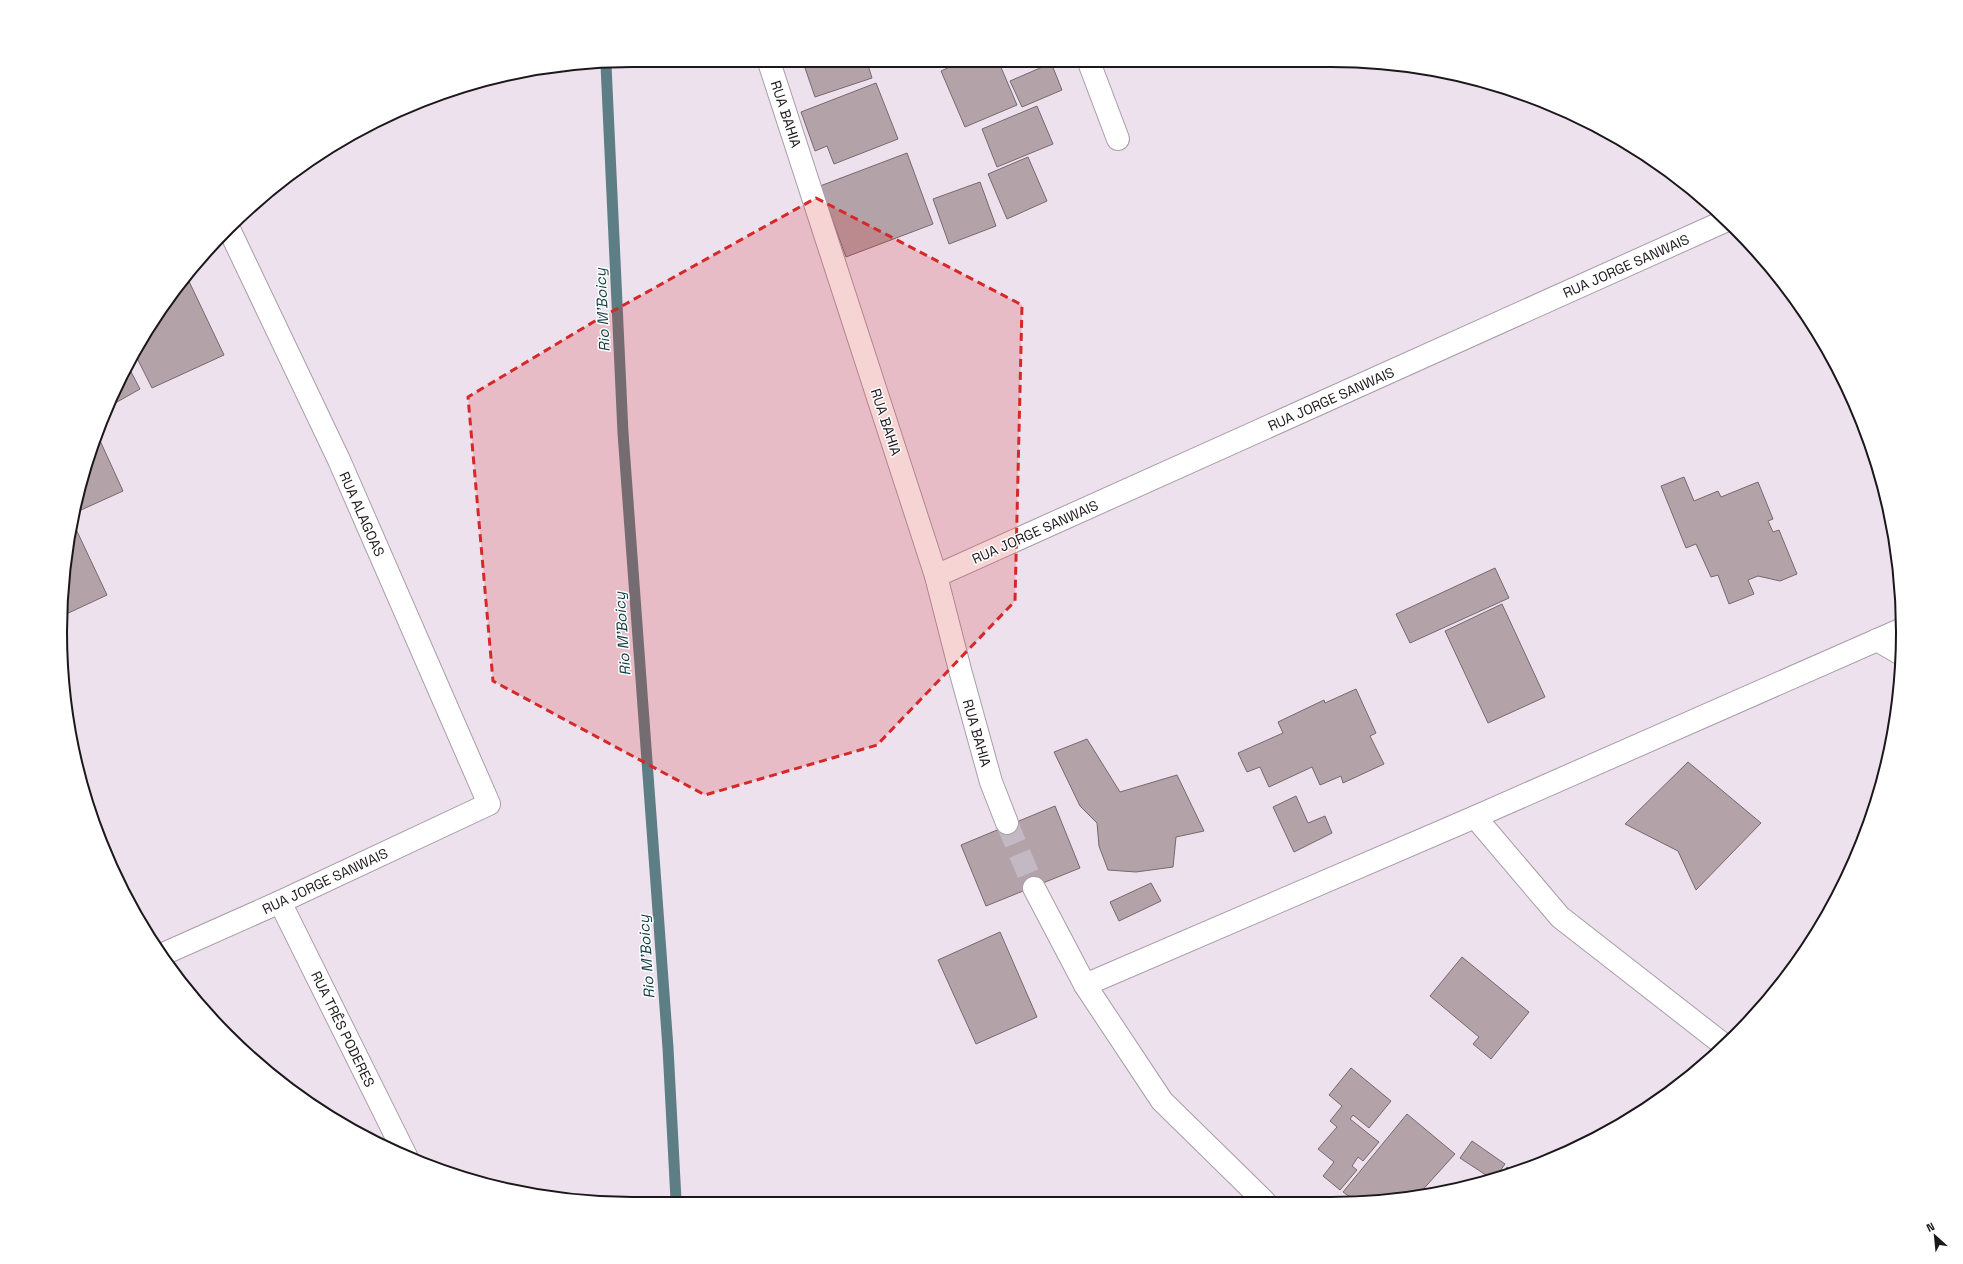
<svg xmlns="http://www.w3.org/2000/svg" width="1963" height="1264" font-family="'Space Grotesk',sans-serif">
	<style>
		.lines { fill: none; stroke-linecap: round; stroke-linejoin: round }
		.stream { stroke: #5c7e84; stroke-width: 11 }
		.building { fill: #b3a3a9; stroke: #77686e }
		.minor-tunnel { stroke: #c3b9c4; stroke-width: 22; stroke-dasharray: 22 11; stroke-linecap: butt }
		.minor-casing { stroke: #a89da9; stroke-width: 24 }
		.minor { stroke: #fff; stroke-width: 22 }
		.marked { fill: #d62828; fill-opacity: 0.2; stroke: #d62828; stroke-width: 3; stroke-dasharray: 8 5; stroke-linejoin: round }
		.labels { text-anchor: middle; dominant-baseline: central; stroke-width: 3; stroke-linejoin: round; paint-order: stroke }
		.street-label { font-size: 14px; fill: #1b171b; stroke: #fff }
		.water-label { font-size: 15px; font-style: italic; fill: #0e3e44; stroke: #fff }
		.rim { fill: none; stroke: #1b171b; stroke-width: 2 }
	</style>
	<rect width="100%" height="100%" fill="#ede1ee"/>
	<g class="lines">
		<polyline class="stream" points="606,65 623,433 668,1048 676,1200"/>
	</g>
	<g class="building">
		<polygon points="804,65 868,65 872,78 815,97"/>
		<polygon points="954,65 1000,65 1017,105 965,127 941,71"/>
		<polygon points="1047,65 1052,65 1062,90 1022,107 1010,81"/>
		<polygon points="876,83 898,139 834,164 827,146 815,151 801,112"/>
		<polygon points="1037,106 1053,144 997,167 982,129"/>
		<polygon points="907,153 933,224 846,257 820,186"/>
		<polygon points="1028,157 1047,201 1007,219 988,174"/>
		<polygon points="980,182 996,226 949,244 933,199"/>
		<polygon points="186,275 224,355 152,388 134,352 178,284"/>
		<polygon points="128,366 140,389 110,406"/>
		<polygon points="97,434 123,491 81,510 79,506 90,448"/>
		<polygon points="1684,477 1694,501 1718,491 1721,497 1758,482 1773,519 1768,521 1773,532 1779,530 1797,574 1780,581 1758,576 1748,580 1754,594 1729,604 1718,575 1711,577 1696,544 1686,548 1661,486"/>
		<polygon points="75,527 107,595 62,616 61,595 64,579 67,578 65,575"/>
		<polygon points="1495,568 1509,598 1410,643 1396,614"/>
		<polygon points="1502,604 1545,697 1488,723 1445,631"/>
		<polygon points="1356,689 1376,733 1370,736 1384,764 1343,783 1341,776 1320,785 1312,767 1269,787 1260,767 1247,772 1238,753 1283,733 1278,722 1324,700 1325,703"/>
		<polygon points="1087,739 1120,792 1177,775 1204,831 1176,837 1173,867 1136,872 1108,870 1099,846 1097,823 1080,806 1054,752"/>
		<polygon points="1688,762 1761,823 1696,890 1678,851 1625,824"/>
		<polygon points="1296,796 1308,823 1325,816 1332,833 1294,852 1273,807"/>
		<polygon points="1055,806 1080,868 986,906 961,845"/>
		<polygon points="1151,883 1161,901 1119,921 1110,902"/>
		<polygon points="1000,932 1037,1017 976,1044 938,960"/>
		<polygon points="1462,957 1529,1012 1491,1059 1473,1044 1479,1037 1430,996"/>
		<polygon points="1351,1068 1391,1101 1369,1128 1353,1115 1350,1119 1379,1142 1363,1161 1358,1157 1352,1166 1357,1170 1340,1190 1323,1176 1334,1162 1318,1149 1337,1127 1330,1121 1342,1106 1329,1095"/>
		<polygon points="1407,1114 1455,1154 1418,1195 1369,1203 1354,1203 1350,1197 1343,1192"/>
		<polygon points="1472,1141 1505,1164 1495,1178 1492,1179 1460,1158"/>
		<polygon points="1507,1167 1513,1171 1501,1175"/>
	</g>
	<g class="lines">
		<polyline class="minor-tunnel" points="1007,823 1034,888"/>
		<defs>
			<g id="minor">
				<polyline points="770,65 936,576 960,670 991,782 1007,823"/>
				<polyline points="1090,65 1118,139"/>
				<polyline points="936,576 1725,221"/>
				<polyline points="1877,640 1901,654"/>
				<polyline points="1475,817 1560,917 1724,1045"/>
				<polyline points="1034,888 1085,985 1162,1101 1265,1202"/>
				<polyline points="280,902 406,1156"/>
				<polyline points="161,955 280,902 489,804 339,460 228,227"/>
				<polyline points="1085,985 1475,817 1900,630"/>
			</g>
		</defs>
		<use href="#minor" class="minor-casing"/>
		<use href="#minor" class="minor"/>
	</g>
	<path class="marked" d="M 816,198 L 1022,305 L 1015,601 L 877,745 L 705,795 L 493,681 L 468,397 L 595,321 Z"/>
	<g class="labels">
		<g class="street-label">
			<text transform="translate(786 114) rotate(72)">RUA BAHIA</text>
			<text transform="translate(1626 266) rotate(-24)">RUA JORGE SANWAIS</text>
			<text transform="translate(1331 399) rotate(-24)">RUA JORGE SANWAIS</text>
			<text transform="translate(886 422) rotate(72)">RUA BAHIA</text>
			<text transform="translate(362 514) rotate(66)">RUA ALAGOAS</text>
			<text transform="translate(1035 532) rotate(-24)">RUA JORGE SANWAIS</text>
			<text transform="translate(977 733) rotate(74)">RUA BAHIA</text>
			<text transform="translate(325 881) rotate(-25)">RUA JORGE SANWAIS</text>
			<text transform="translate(343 1029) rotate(64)">RUA TRÊS PODERES</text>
		</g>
		<g class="water-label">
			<text transform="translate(602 310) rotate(-93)">Rio M'Boicy</text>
			<text transform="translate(622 634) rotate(-94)">Rio M'Boicy</text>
			<text transform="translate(646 957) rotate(-94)">Rio M'Boicy</text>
		</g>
	</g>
	<path d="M0 0H1963V1264H0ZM632 67H1331A565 565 0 0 1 1896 632V632A565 565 0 0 1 1331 1197H632A565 565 0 0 1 67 632V632A565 565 0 0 1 632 67Z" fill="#fff" fill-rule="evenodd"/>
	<path class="rim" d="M632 67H1331A565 565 0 0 1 1896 632V632A565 565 0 0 1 1331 1197H632A565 565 0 0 1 67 632V632A565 565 0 0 1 632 67Z"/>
	<g transform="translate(1935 1236) rotate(333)" stroke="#ffffff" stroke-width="3" paint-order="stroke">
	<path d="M0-3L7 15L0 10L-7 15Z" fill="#1b171b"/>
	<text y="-6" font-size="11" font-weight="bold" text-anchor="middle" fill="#1b171b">N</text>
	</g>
</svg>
